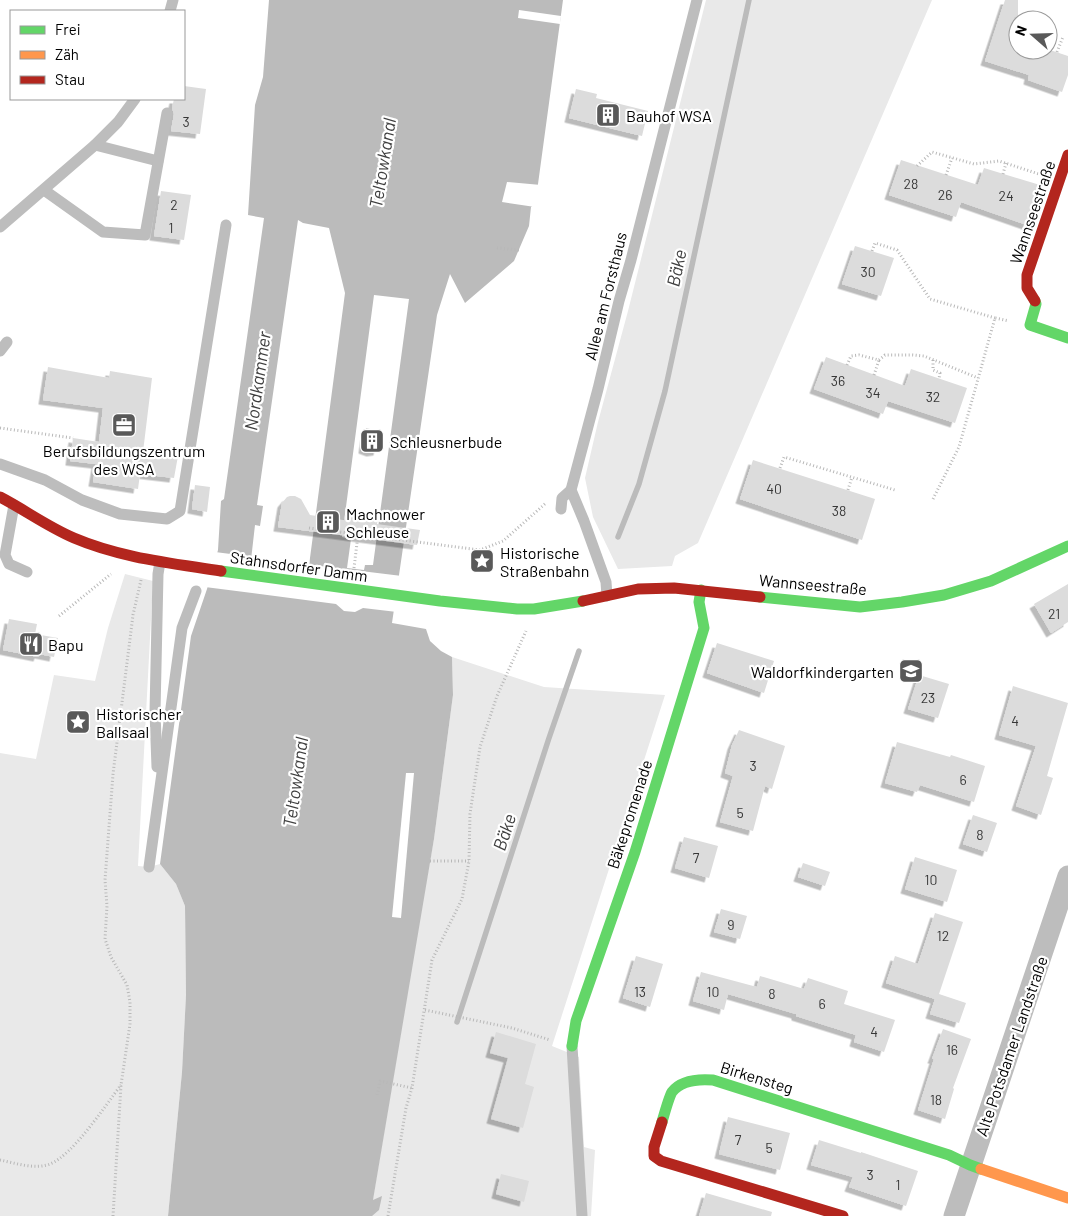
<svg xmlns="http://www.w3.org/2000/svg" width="1068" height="1216" font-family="Barlow,sans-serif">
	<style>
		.green { fill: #e9e9e9 }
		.water { fill: #bbb; fill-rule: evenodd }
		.pier { fill: #fff }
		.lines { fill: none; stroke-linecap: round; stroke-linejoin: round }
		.stream { stroke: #bbb; stroke-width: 5.5 }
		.building { fill: #dcdcdc; filter: url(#shadow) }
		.path { stroke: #b8b8b8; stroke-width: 3; stroke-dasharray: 1 2.5; stroke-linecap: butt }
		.lane { stroke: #bdbdbd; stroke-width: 11 }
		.street { stroke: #bdbdbd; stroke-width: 21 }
		.fast { stroke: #63d668; stroke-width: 11 }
		.slow { stroke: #ff974d; stroke-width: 11 }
		.jam { stroke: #b3261e; stroke-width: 11 }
		.labels { text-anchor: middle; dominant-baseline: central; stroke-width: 4.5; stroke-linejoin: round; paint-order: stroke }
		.number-label { font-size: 14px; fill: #373737 }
		.poi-label { font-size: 16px; fill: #000; stroke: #fff; text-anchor: start }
		.street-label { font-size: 16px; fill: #000; stroke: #fff }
		.water-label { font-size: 18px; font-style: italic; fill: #3f3f3f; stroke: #fff }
	</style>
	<defs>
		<filter id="shadow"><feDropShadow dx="-4.5" dy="4.5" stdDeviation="0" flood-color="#0004"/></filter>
	</defs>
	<rect width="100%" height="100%" fill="#fff"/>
	<g class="green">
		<polygon points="706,0 932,0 698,543 675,556 672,566 618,569 593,517 585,478 598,422 628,311"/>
		<polygon points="125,574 153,581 138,866 149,867 160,864 176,884 185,906 186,995 182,1072 168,1216 0,1216 0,753 36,759 54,675 95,681 108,628"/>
		<polygon points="452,657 544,687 665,695 552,1046 579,1057 584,1147 595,1150 591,1216 370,1216 422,905 434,839 453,695"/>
	</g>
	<path class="water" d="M 269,0 L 563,0 L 538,184 L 535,204 L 531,207 L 529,226 L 514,261 L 465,303 L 450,274 L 437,315 L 392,623 L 426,629 L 430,641 L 441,651 L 452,657 L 453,695 L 434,839 L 373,1200 L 382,1196 L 379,1210 L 372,1216 L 168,1216 L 182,1072 L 186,995 L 185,906 L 176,884 L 160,864 L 191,636 L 207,589 L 218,550 L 221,501 L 224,499 L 264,218 L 248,215 L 255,105 L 263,77 ZM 298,220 L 303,223 L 329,228 L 345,293 L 310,558 L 309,567 L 251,560 L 255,525 L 260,526 L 263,506 L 257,505 ZM 374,295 L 409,299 L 373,565 L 365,565 L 364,570 L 347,568 L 351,539 L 342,537 Z"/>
	<g class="pier">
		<polygon points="519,10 561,16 560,24 518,18"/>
		<polygon points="507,182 541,185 537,205 535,207 502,202"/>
		<polygon points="215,552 254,557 254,558 402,576 397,612 363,608 355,612 344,611 336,604 205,587"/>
		<polygon points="406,773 414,773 401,918 392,917"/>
	</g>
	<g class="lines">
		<g class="stream">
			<polyline points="618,537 639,484 665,391 749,0"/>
			<polyline points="457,1022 549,738 579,651"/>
		</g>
	</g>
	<g class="building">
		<polygon points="1005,0 1018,0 1018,50 1050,50 1068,56 1068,75 1062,92 1028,80 1029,75 985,61"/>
		<polygon points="184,86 206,89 200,134 171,131 174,114 172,108 174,99 184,99"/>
		<polygon points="576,89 597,94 596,98 648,111 642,136 569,118"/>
		<polygon points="901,160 978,185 984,168 1040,185 1027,225 961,202 956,217 889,195"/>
		<polygon points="161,191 191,195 184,240 154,236"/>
		<polygon points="855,246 894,258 881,296 842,284"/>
		<polygon points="826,357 905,386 911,369 967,388 955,423 888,401 883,414 814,389"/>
		<polygon points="48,367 109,378 110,371 152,378 143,452 178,456 174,478 140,474 138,489 93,482 96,464 70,461 73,438 99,442 103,408 43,400"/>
		<polygon points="366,428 374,430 381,433 378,451 371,452 363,449"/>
		<polygon points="753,460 875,499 862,540 740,499"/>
		<polygon points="195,485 210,487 207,512 192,509"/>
		<polygon points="290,496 295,496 301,499 310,515 344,520 345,515 378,519 377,524 420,530 417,545 278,527 282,503 287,497"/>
		<polygon points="1068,584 1068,622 1051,633 1034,604"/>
		<polygon points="9,619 37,624 35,634 58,638 54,657 39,654 38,657 3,650"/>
		<polygon points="717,643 774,661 764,693 707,673"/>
		<polygon points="919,675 949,684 938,718 908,709"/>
		<polygon points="1013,686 1068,703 1047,776 1053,778 1041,815 1016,806 1036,746 999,735"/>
		<polygon points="739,730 785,746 772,789 765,786 753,831 720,822 733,776 725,773 732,745"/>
		<polygon points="897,742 950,757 951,755 985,766 974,802 920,785 917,792 885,783"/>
		<polygon points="973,815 997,823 987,852 963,844"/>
		<polygon points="684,837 718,846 709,878 675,868"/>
		<polygon points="915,857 957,870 947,902 905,889"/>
		<polygon points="803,863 830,872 825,886 798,877"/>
		<polygon points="721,909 747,916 740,939 714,932"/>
		<polygon points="935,913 963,922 939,994 966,1003 959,1023 930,1014 935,999 886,983 895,956 918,964"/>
		<polygon points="636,956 663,964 650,1007 623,998"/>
		<polygon points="701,972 757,987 760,976 804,989 808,978 848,991 844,1004 895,1020 884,1052 854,1042 856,1035 796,1016 796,1014 728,994 724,1010 693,1001"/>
		<polygon points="943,1029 971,1039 953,1088 954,1089 945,1119 918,1110 934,1059 932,1059"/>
		<polygon points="496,1032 536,1044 525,1084 534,1087 523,1128 491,1119 508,1058 490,1053"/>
		<polygon points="728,1117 790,1133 780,1170 719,1154"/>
		<polygon points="819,1140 861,1153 861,1152 918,1171 906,1206 849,1187 853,1177 811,1165"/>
		<polygon points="501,1174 529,1181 524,1202 496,1194"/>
		<polygon points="706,1193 772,1212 771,1216 699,1216"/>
	</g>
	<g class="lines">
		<g class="path">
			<polyline points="1013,25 1016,18"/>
			<polyline points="1057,52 1063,37"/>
			<polyline points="917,166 932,152 974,164 999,161 1039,174"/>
			<polyline points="1003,174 1006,163"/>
			<polyline points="946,175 952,158"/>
			<polyline points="497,248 519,250"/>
			<polyline points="872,251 875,243 897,250 930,299 995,318"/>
			<polyline points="933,360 933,370 940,373 939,379"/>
			<polyline points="847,365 851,356 859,355 879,360 885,355 913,355 924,356 978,378"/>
			<polyline points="874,375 879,360"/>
			<polyline points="0,428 73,438"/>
			<polyline points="780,468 784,457 895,490"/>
			<polyline points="848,490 852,477"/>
			<polyline points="933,499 959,447 995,318 1009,321"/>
			<polyline points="309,528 480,550 503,541 546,503"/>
			<polyline points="354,568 358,535"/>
			<polyline points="59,616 111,574"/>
			<polyline points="430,861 469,861"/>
			<polyline points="425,1010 512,1028 550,1040"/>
			<polyline points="377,1095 380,1081 412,1088"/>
			<path d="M 0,1160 C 15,1163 35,1170 50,1164 C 73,1155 105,1106 121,1085"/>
			<polyline points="113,1216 121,1085 130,1024 130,1002 127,985 111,957 105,939 107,906 105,880 113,774 133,615 141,580"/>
			<polyline points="388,1216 406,1108 412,1088 432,960 462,899 469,861 470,814 480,747 497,696 526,631"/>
		</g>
		<g class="lane">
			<polyline points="170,11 173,0"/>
			<polyline points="95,145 158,161"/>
			<polyline points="44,190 103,232 145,235 167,113"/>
			<polyline points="0,227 95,145 118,122 135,99"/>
			<polyline points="0,351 7,342"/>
			<polyline points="0,464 45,480 82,500 120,514 167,519 180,511 226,225"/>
			<polyline points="14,505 5,555 9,564 27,572"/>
			<polyline points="561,509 562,498 571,490"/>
			<polyline points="607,596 606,582 584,521 571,490 598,389 619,301 631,260 697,0"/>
			<polyline points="157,767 155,712 158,574 160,562"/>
			<polyline points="149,867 182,628 196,591"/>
			<polyline points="572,1046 582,1216"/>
		</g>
		<polyline class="street" points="954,1216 1068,876"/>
		<g class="fast">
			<polyline points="1035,301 1036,304 1030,325 1068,338"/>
			<polyline points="221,571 440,601 517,609 534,609 583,601"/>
			<polyline points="760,597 860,607 902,602 944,595 991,581 1068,546"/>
			<polyline points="572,1046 576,1021 635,852 704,628 699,602 701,590"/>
			<path d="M 662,1122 C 664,1115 669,1097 672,1092 C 681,1080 700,1079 713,1080 L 949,1155 L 970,1165 L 981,1169"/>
		</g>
		<polyline class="slow" points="981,1169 1068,1198"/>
		<g class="jam">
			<polyline points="1035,301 1027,288 1027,275 1068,155"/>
			<path d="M 0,497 C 25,510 48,527 74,538 C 121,558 171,563 221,571"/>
			<polyline points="583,601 638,589 674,588 760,597"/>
			<polyline points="662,1122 654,1147 654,1156 661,1161 843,1216"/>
		</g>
	</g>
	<defs>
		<symbol id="building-square" viewBox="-11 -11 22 22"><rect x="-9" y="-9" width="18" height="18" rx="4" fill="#595959" stroke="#fff"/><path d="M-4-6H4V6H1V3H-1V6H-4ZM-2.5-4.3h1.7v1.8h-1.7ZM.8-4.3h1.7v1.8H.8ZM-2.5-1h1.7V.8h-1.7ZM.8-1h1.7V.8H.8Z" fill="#fff"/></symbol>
		<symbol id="office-square" viewBox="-11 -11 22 22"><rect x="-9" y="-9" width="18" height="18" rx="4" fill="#595959" stroke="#fff"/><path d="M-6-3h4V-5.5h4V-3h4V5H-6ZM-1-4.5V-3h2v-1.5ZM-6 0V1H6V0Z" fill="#fff"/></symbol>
		<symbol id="sight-square" viewBox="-11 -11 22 22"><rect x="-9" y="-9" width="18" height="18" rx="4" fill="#595959" stroke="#fff"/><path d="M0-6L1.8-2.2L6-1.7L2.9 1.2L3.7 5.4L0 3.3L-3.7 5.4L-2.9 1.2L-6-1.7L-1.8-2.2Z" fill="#fff"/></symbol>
		<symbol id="restaurant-square" viewBox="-11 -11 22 22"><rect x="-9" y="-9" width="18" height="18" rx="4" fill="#595959" stroke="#fff"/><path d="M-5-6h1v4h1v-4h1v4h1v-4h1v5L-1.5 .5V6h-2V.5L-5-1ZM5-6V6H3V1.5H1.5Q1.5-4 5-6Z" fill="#fff"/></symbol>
		<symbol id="school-square" viewBox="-11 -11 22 22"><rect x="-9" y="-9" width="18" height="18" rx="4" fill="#595959" stroke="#fff"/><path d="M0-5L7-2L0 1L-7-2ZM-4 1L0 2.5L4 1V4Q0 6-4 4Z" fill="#fff"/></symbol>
	</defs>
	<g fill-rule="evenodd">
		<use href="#building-square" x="594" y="101" width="28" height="28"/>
		<use href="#office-square" x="110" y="411" width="28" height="28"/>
		<use href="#building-square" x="358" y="427" width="28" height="28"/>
		<use href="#building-square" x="314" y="508" width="28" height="28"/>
		<use href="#sight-square" x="468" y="547" width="28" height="28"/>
		<use href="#restaurant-square" x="17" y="630" width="28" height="28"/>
		<use href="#school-square" x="897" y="657" width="28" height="28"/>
		<use href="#sight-square" x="64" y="708" width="28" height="28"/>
	</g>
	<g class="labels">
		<g class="number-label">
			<text x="186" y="121">3</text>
			<text x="911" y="183">28</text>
			<text x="945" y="194">26</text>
			<text x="1006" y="195">24</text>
			<text x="174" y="204">2</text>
			<text x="171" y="227">1</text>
			<text x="868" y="271">30</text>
			<text x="838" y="380">36</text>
			<text x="873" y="392">34</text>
			<text x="933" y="396">32</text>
			<text x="774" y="488">40</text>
			<text x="839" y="510">38</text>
			<text x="1054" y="613">21</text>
			<text x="928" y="697">23</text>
			<text x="1015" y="720">4</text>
			<text x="753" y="765">3</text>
			<text x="963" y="779">6</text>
			<text x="740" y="812">5</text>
			<text x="980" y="834">8</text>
			<text x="696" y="857">7</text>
			<text x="931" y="879">10</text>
			<text x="731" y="924">9</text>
			<text x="943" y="935">12</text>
			<text x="640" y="991">13</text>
			<text x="713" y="991">10</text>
			<text x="772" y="993">8</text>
			<text x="822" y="1003">6</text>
			<text x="874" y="1031">4</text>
			<text x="952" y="1049">16</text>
			<text x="936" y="1099">18</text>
			<text x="738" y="1139">7</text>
			<text x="769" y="1147">5</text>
			<text x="870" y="1174">3</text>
			<text x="898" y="1184">1</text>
		</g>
		<g class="poi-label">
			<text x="626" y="115">Bauhof WSA</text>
			<text x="390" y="441">Schleusnerbude</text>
			<text x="124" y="450" text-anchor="middle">Berufsbildungszentrum<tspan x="124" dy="18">des WSA</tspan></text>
			<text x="346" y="513">Machnower<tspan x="346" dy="18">Schleuse</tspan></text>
			<text x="500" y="552">Historische<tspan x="500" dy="18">Straßenbahn</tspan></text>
			<text x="48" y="644">Bapu</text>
			<text x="894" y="671" text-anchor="end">Waldorfkindergarten</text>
			<text x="96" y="713">Historischer<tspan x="96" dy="18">Ballsaal</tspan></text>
		</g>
		<g class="street-label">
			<text transform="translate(1032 212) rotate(-71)">Wannseestraße</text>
			<text transform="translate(605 296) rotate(-76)">Allee am Forsthaus</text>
			<text transform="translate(299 566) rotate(8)">Stahnsdorfer Damm</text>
			<text transform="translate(813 584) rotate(5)">Wannseestraße</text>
			<text transform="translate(629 814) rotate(-72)">Bäkepromenade</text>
			<text transform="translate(1011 1046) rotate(-71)">Alte Potsdamer Landstraße</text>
			<text transform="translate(757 1077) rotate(17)">Birkensteg</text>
		</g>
		<g class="water-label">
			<text transform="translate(382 163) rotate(-81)">Teltowkanal</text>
			<text transform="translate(676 268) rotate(-78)">Bäke</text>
			<text transform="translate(257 381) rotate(-82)">Nordkammer</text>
			<text transform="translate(295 782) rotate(-82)">Teltowkanal</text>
			<text transform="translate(504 832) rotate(-72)">Bäke</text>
		</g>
	</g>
	<rect x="10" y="10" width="175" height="90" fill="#ffffff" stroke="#999999"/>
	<rect x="20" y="26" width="25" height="8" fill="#63d668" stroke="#999999"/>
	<text x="55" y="35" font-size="15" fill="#000000">Frei</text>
	<rect x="20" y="51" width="25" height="8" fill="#ff974d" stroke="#999999"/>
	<text x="55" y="60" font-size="15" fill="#000000">Zäh</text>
	<rect x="20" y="76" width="25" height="8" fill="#b3261e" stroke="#999999"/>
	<text x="55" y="85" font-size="15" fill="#000000">Stau</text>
	<g transform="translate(1033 35) rotate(290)"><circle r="24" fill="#ffffff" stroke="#999999"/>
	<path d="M0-4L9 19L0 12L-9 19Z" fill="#595959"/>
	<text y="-8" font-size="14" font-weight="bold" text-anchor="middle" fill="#000000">N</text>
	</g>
</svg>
